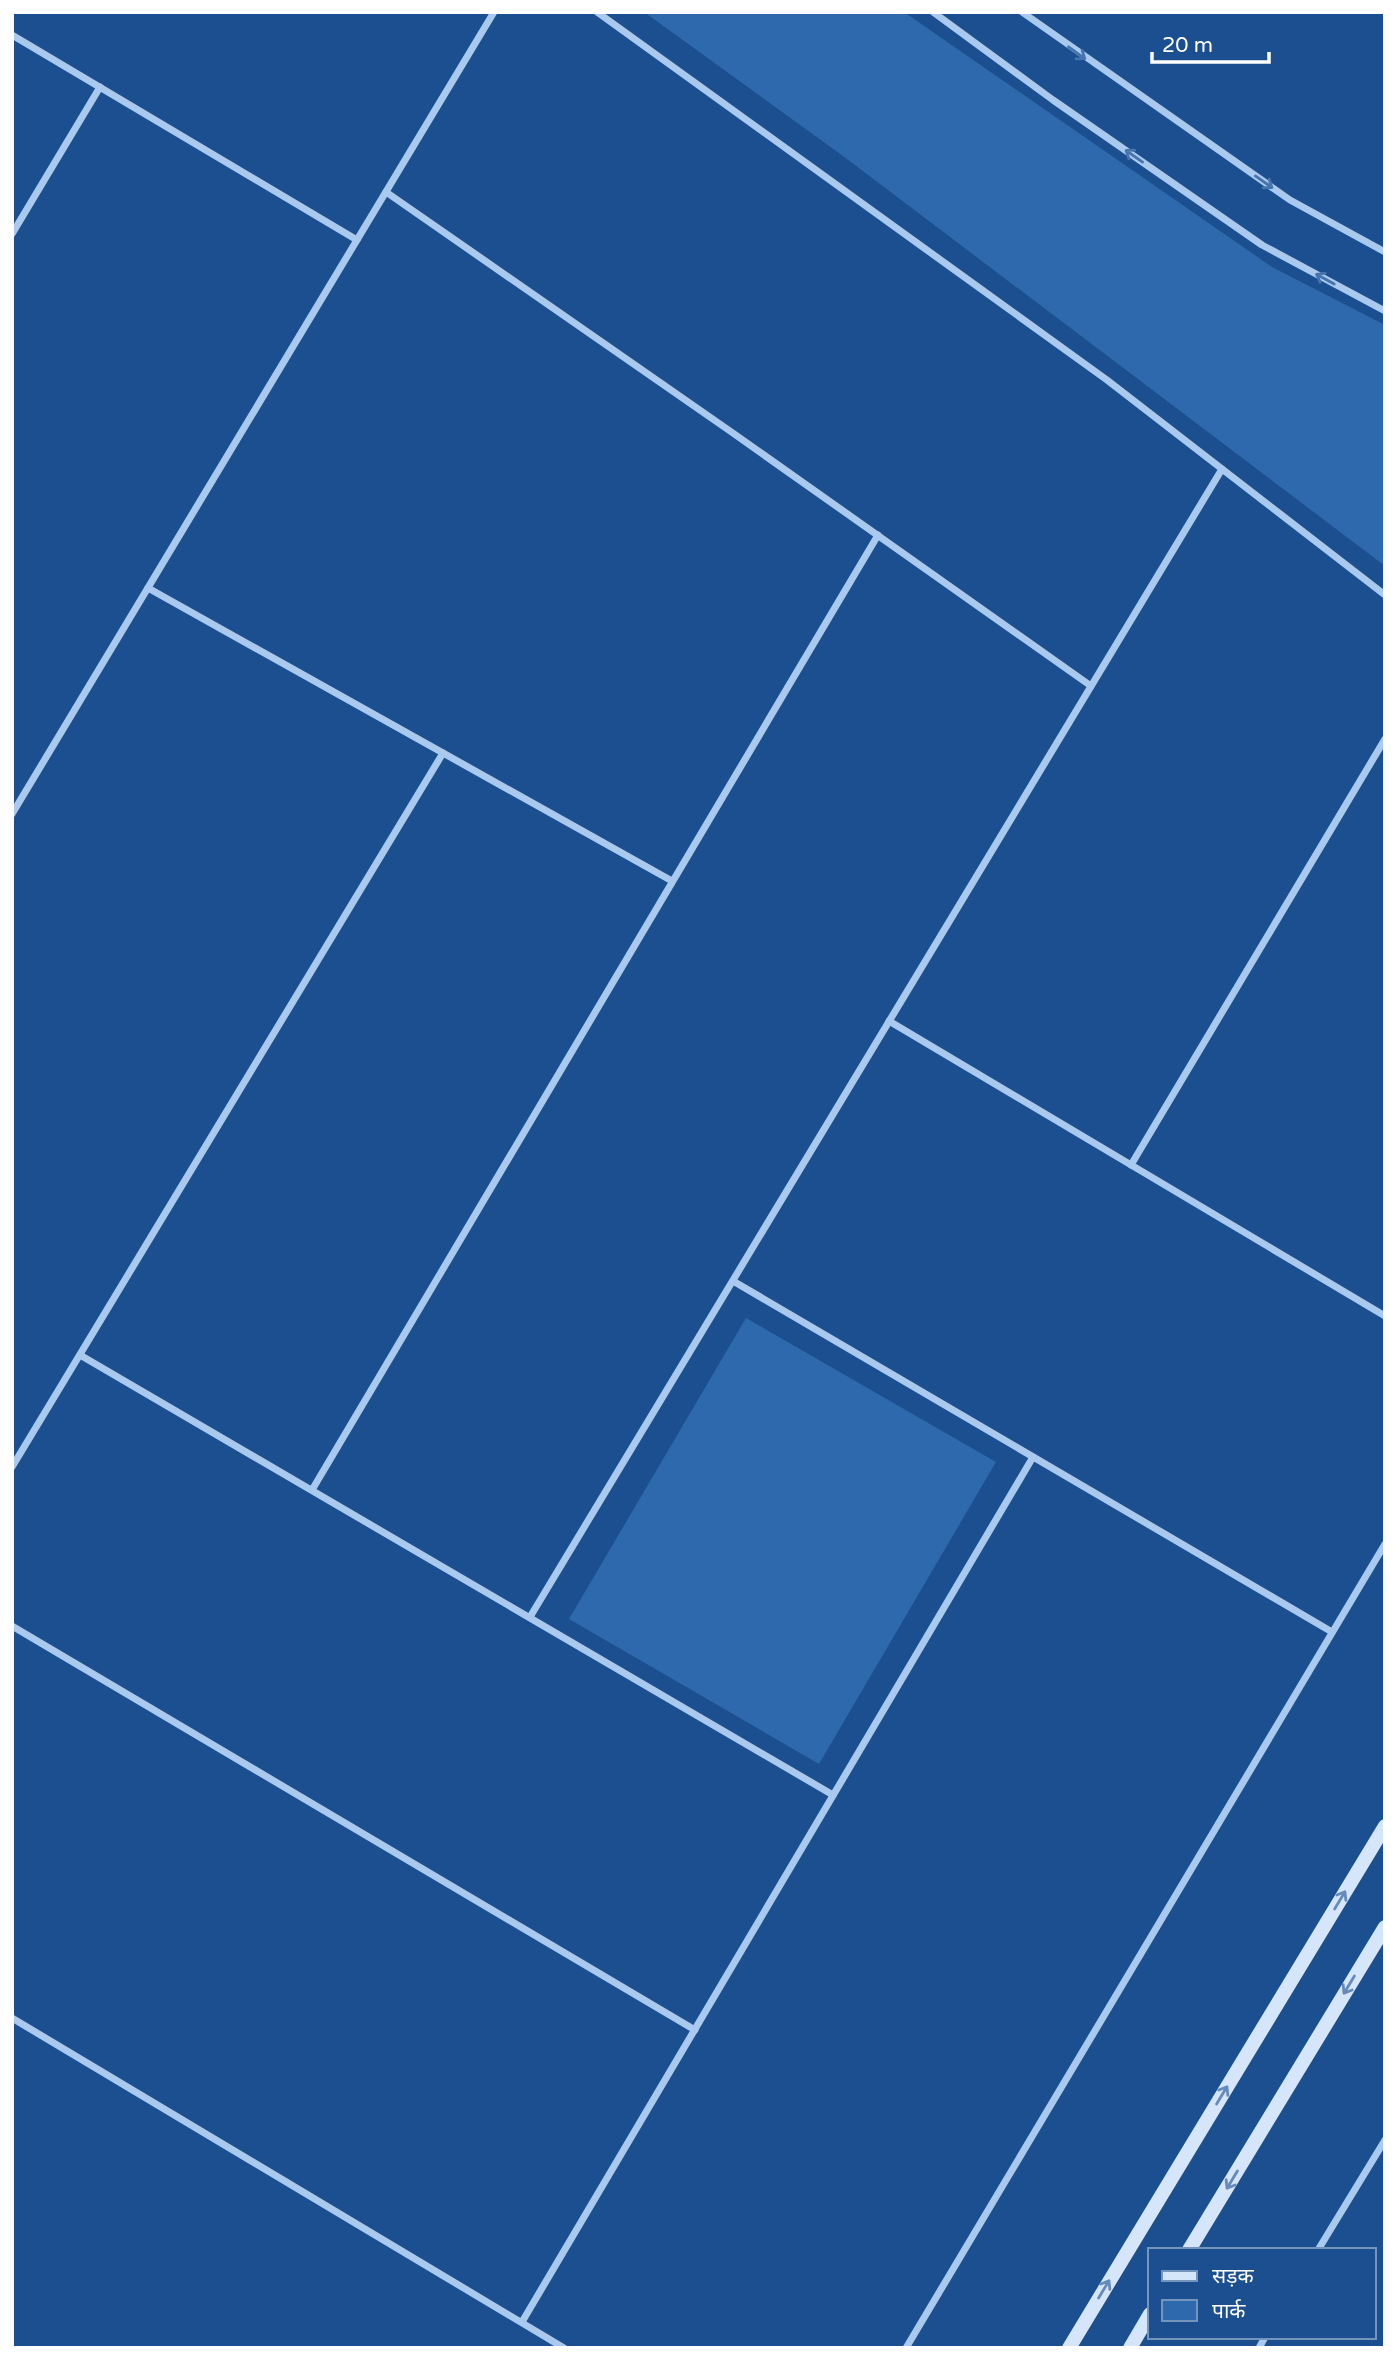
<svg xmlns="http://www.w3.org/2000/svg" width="1397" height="2360" font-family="'Varela Round','Noto Sans Devanagari',sans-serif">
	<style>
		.green { fill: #2e69ad }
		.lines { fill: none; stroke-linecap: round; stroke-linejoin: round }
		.minor { stroke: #a9c9ee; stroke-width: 7 }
		.secondary { stroke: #d6e6fa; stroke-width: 14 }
		.oneway { stroke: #4674ac }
		.oneway2 { stroke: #668bba }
	</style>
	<rect width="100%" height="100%" fill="#1b4f8f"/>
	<g class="green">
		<polygon points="644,12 904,12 1272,267 1385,325 1385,566 843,156"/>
		<polygon points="746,1318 996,1462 819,1764 569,1619"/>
	</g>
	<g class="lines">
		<g class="minor">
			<polyline points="597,12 1107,380 1385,595"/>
			<polyline points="933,12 1053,100 1262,245 1385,311"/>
			<polyline points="1022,12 1290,200 1385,252"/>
			<polyline points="12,35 357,240"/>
			<polyline points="386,192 730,431 1091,686"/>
			<polyline points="12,234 100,87"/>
			<polyline points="148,588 672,881"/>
			<polyline points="12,814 494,12"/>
			<polyline points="889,1021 1385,1316"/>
			<polyline points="1131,1165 1385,739"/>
			<polyline points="733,1281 1332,1632"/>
			<polyline points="80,1355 833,1795"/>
			<polyline points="12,1467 443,753"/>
			<polyline points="312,1490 878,535"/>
			<polyline points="530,1617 1222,469"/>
			<polyline points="12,1626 695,2030"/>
			<polyline points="12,2018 564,2348"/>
			<polyline points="1318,2250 1385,2140"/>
			<polyline points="522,2322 1033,1457"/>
			<polyline points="906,2348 1385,1544"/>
			<polyline points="1259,2348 1265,2337"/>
		</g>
		<g class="secondary">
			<polyline points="1189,2250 1385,1927"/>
			<polyline points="1069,2348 1385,1826"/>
			<polyline points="1130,2348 1150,2314"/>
		</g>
	</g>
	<defs><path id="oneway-shaft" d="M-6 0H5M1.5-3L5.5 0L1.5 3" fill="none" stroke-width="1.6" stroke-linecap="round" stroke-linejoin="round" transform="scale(1.75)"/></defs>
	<g class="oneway">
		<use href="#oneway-shaft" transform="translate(1077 53) rotate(36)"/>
		<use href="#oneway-shaft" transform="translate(1134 156) rotate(-145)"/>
		<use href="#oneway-shaft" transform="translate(1264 182) rotate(35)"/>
		<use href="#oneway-shaft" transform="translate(1325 279) rotate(-151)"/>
	</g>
	<g class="oneway2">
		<use href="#oneway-shaft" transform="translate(1340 1900) rotate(-59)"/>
		<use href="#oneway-shaft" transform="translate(1349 1985) rotate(121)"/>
		<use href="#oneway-shaft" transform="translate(1222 2095) rotate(-59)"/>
		<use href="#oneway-shaft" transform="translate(1232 2180) rotate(121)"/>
		<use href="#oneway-shaft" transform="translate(1104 2289) rotate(-59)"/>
	</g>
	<rect width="1397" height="2360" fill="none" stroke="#ffffff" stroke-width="28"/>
	<rect x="1148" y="2248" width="228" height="91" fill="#1b4f8f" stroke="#7695bc" stroke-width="2"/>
	<rect x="1162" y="2271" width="35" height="10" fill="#d6e6fa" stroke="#7695bc" stroke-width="2"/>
	<text x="1212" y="2283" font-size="21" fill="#ffffff">सड़क</text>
	<rect x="1162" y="2300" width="35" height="21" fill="#2e69ad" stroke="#7695bc" stroke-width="2"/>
	<text x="1212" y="2318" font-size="21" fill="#ffffff">पार्क</text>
	<path d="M1152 52v10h117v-10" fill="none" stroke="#ffffff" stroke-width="3.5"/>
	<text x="1162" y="52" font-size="21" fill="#ffffff" stroke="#1b4f8f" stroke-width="5" paint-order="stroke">20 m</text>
</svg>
